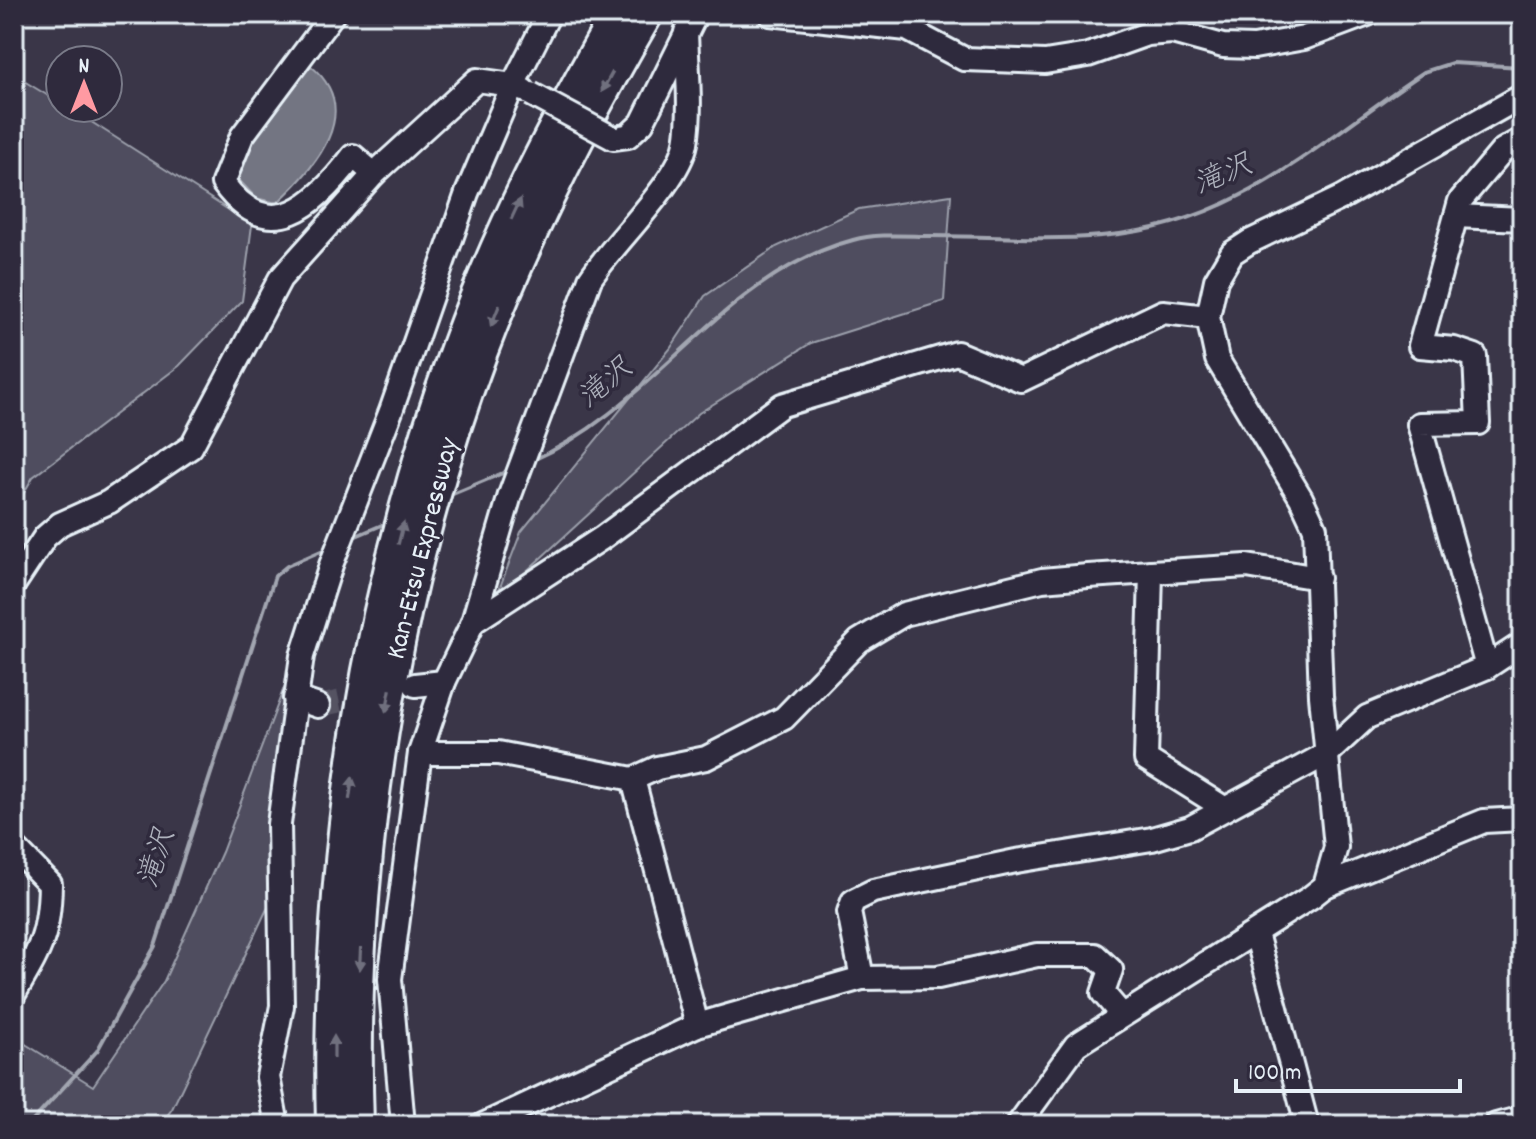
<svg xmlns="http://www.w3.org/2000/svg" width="1536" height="1139" font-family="Dekko,'Klee One',sans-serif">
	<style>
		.green { fill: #504e5f; stroke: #9ca0ac; stroke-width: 2 }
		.water { fill: #737482; stroke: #a2a6b1; stroke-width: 2 }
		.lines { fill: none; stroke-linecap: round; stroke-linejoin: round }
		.stream { stroke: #a2a6b1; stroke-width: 4 }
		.minor-tunnel { stroke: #545262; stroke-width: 22; stroke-dasharray: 22 11; stroke-linecap: butt }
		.minor-casing { stroke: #e8f1f8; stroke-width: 28 }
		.highway-casing { stroke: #e8f1f8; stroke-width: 38 }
		.minor { stroke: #2f2a3d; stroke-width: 22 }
		.highway { stroke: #2f2a3d; stroke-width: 32 }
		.minor-bridge-casing { stroke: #e8f1f8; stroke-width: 28; stroke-linecap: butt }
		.minor-bridge { stroke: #2f2a3d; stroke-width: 22 }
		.oneway { fill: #70707e }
		.labels { text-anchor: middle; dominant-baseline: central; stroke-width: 7; stroke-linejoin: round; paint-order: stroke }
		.street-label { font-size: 28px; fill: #e8f1f8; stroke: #2f2a3d }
		.water-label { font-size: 30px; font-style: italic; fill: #aeb2bd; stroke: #2f2a3d }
	</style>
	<rect width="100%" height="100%" fill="#3a3648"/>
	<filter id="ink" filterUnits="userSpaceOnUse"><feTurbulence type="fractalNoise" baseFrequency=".0125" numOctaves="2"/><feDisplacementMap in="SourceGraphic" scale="16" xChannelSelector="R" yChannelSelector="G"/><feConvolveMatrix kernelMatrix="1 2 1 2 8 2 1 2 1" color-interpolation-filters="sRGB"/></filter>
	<g filter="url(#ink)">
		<g class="green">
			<polygon points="14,75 60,103 60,108 68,108 82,116 252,225 242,301 179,366 33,477 14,510"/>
			<polygon points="951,195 944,301 811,343 699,413 495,600 521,532 670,349 705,296 776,247 859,209"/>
			<polygon points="294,661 276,890 172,1109 160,1125 14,1125 14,1037 93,1086 164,981 222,852"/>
		</g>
		<path class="water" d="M 311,66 C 365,111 315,168 277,203 L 256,198 L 238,179 L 239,159 Z"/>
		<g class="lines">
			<g class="stream">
				<path d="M 533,460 C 654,408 721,275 853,240 C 878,233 906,236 931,236 C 987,236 1045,241 1101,236 C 1237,226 1317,143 1424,72 L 1452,63 L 1522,67"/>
				<polyline points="448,496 510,470"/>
				<polyline points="349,539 389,522"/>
				<polyline points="29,1125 97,1051 155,946 275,576 287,566 330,547"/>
			</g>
			<polyline class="minor-tunnel" points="318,706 375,694"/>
			<defs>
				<g id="minor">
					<path d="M 333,14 L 242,136 L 223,183 C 270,248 316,205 353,156 L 374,174"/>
					<polyline points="770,14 907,29 964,59 1045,62 1088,55 1147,34 1172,32 1223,46 1254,47 1304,38 1368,14"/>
					<polyline points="613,138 628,136 642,123 696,14"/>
					<polyline points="1456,216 1522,219"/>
					<polyline points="1151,572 1146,759 1224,808"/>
					<polyline points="14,584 45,537 60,524 109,502 191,447 280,279 374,174 477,80 513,85 523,90"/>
					<polyline points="473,622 602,538 782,405 957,353 1021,380 1163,312 1208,317"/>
					<polyline points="1487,667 1419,424 1478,423 1475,356 1454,349 1420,346 1460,201 1503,150 1522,139"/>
					<polyline points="415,685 444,682"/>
					<polyline points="295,698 318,706"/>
					<polyline points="420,753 498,753 633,779 657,768 706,758 784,718 859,641 904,614 1042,580 1088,576 1247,566 1318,578"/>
					<polyline points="633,779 697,1025"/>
					<path d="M 14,847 L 50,884 C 49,937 40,949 14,994"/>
					<polyline points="1325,886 1484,821 1522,819"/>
					<polyline points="1256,933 1307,1125"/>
					<polyline points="862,978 849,912 853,901 873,891 1016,861 1152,839 1190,828 1328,753 1367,717 1487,667 1522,644"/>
					<polyline points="277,1125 268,1077 282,1006 279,824 302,656 331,565 391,411 467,193 513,85 549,14"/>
					<path d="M 403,1125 L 390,979 L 420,753 L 444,682 L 473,622 L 510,495 L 590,279 C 613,243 679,182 686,143 C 692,108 687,68 686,32"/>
					<polyline points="483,1125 697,1025 862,978 938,977 1037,955 1095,955 1111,970 1103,993 1121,1014"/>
					<polyline points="1018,1125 1076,1045 1311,897 1325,886 1336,847 1321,696 1315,528 1301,498 1217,359 1208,317 1216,280 1232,253 1249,242 1341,198 1522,96"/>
					<polyline points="1496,1125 1522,1118"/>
				</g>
				<g id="highway">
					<path d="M 333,1125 C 326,862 367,593 458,346 C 500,230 557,121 618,14"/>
					<path d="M 357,1125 C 348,869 391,591 481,351 C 525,234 583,122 646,14"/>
				</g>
			</defs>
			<use href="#minor" class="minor-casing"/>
			<use href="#highway" class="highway-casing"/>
			<use href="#minor" class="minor"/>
			<use href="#highway" class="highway"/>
			<defs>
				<polyline id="minor-bridge" points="531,94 613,138"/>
			</defs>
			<use href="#minor-bridge" class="minor-bridge-casing"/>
			<use href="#minor-bridge" class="minor-bridge"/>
		</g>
		<defs><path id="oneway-solid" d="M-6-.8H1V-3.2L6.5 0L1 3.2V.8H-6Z" transform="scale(2)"/></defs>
		<g class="oneway">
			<use href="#oneway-solid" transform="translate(607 82) rotate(119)"/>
			<use href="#oneway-solid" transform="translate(516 209) rotate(-65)"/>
			<use href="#oneway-solid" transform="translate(495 316) rotate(112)"/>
			<use href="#oneway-solid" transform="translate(401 533) rotate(-76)"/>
			<use href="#oneway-solid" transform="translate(388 701) rotate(101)"/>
			<use href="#oneway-solid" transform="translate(351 788) rotate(-82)"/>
			<use href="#oneway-solid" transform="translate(360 959) rotate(93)"/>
			<use href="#oneway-solid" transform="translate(334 1047) rotate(-90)"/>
		</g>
	</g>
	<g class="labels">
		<g class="street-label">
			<text transform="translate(425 549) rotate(-76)">Kan-Etsu Expressway</text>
		</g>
		<g class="water-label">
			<text transform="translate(1224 177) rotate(-23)">滝沢</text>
			<text transform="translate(607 385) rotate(-40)">滝沢</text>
			<text transform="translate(159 859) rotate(-72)">滝沢</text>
		</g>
	</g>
	<rect width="1536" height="1139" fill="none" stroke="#2f2a3d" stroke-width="48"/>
	<rect x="24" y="24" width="1488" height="1091" fill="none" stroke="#e8f1f8" stroke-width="3" filter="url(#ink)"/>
	<g transform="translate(84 84)"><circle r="38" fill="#2f2a3d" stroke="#797a88" stroke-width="2"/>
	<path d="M0-6L14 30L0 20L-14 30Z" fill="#ff9aa2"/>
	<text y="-12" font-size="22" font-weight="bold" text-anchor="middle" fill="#e8f1f8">N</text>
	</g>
	<path d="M1236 1079v12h224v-12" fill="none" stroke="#e8f1f8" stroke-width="4"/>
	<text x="1248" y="1079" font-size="24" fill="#e8f1f8" stroke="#2f2a3d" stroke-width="6" paint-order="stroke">100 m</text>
</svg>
